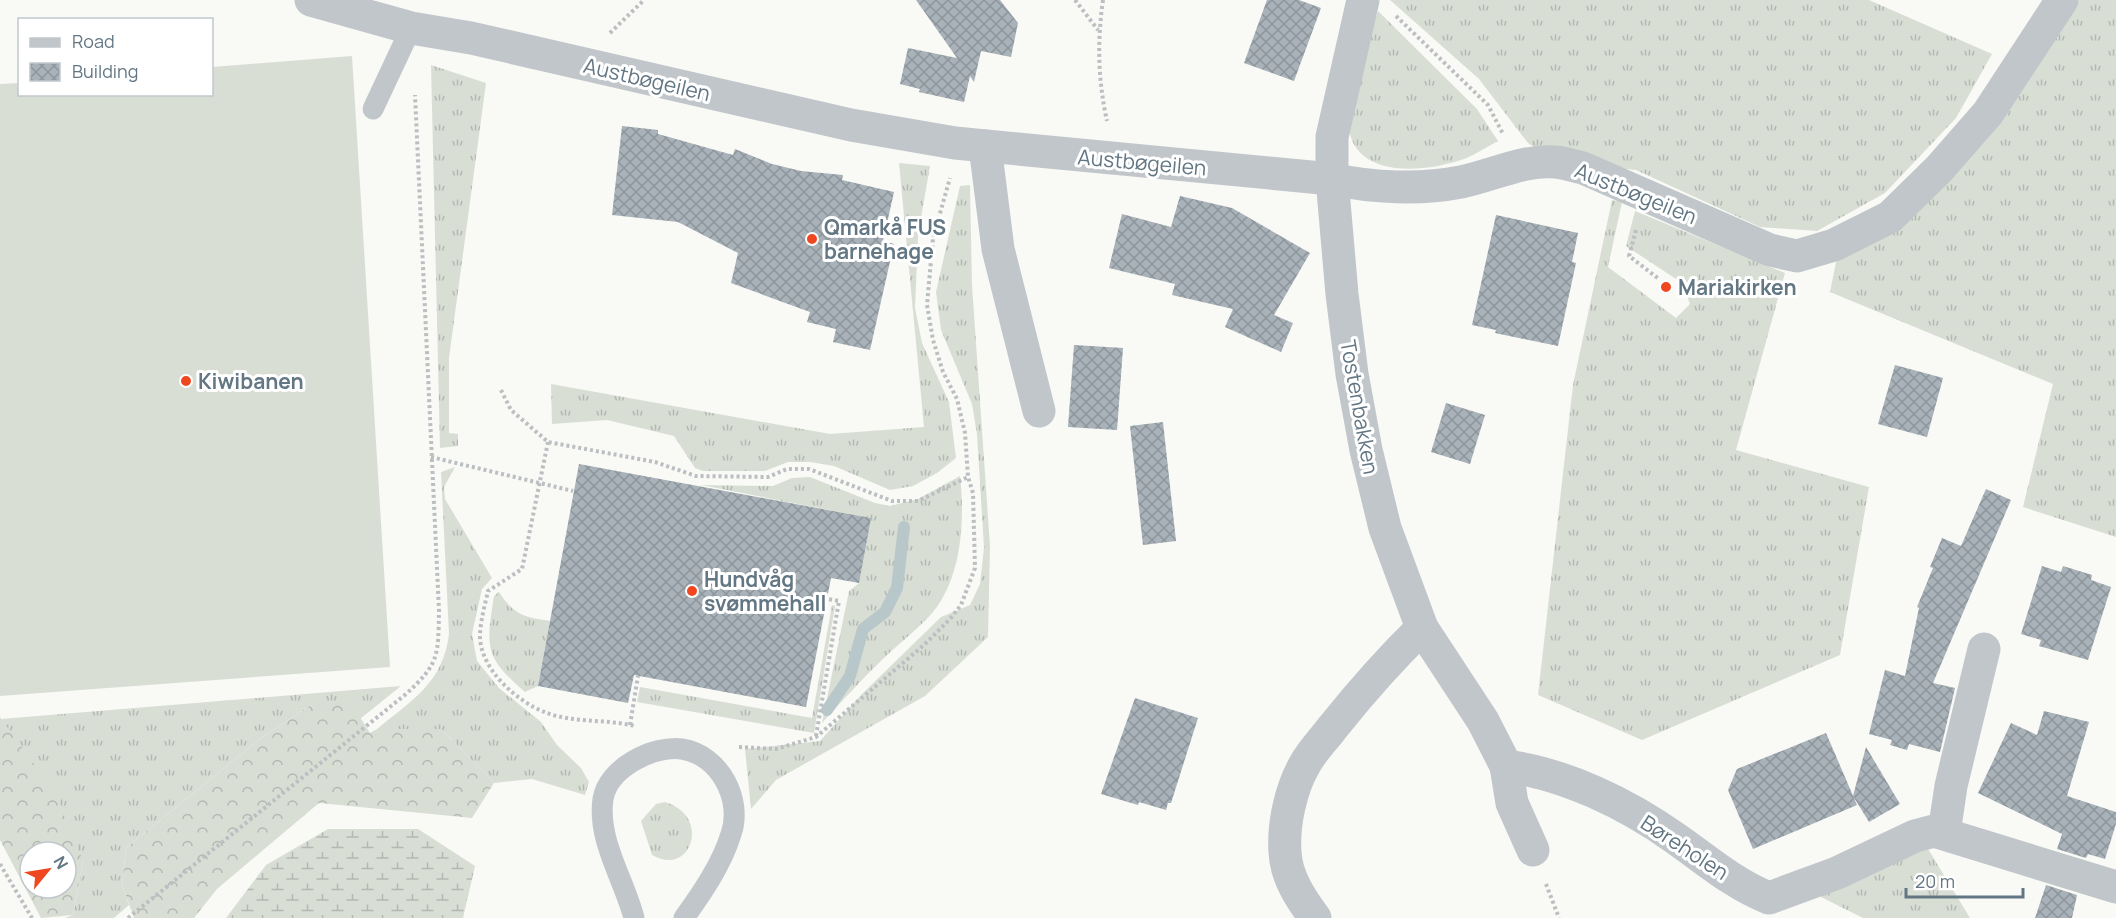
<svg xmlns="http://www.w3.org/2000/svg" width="2116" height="918" font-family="Manrope,sans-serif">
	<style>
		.grass { fill: url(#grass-tufts) }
		.forest { fill: url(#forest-crowns); fill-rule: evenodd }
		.wetland { fill: url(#wetland-marsh) }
		.pitch { fill: #d9ded5 }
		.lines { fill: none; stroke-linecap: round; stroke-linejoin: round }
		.stream { stroke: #b8c7ca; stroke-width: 12 }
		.building { fill: url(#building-cross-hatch) }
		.path { stroke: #bbbfc2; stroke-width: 4; stroke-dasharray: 3 3; stroke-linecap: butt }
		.service { stroke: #c1c6ca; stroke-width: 21 }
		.minor { stroke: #c1c6ca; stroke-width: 33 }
		.poi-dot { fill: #ef4820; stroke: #fff; stroke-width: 2 }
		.labels { text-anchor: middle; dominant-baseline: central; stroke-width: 6; stroke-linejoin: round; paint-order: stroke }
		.street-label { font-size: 21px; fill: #627683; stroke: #fff }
		.poi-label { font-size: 21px; font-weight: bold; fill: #627683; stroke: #fff; text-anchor: start }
	</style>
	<defs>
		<pattern id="grass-tufts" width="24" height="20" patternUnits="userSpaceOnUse" patternTransform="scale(1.5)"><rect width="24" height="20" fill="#d9ded5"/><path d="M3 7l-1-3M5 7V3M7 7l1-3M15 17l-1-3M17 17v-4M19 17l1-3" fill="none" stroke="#b3b9b2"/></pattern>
		<pattern id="forest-crowns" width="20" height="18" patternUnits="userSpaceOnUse" patternTransform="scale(1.5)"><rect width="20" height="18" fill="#d9ded5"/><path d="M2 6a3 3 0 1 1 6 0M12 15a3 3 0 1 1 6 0" fill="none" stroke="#b3b9b2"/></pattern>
		<pattern id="wetland-marsh" width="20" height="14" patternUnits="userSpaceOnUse" patternTransform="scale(1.5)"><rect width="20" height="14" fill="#d9ded5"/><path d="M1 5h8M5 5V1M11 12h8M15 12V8" fill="none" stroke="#b3b9b2"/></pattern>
		<pattern id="building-cross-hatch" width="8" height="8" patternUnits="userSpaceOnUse" patternTransform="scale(1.5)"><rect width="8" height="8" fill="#a8b2b8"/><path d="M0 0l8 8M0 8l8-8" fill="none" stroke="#8c959b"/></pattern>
	</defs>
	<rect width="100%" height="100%" fill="#f9f9f6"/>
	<g class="grass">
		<polygon points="1390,0 1869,0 1992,54 1956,118 1885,193 1817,231 1760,227 1636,170 1555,162 1528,143 1479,79"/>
		<polygon points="2079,0 2116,0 2116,537 2023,507 2053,384 1830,292 1837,257 1988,131"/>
		<path d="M 1378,11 L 1477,109 L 1498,141 C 1486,147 1474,156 1461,160 C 1425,172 1358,179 1349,130 C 1343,99 1368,42 1378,11 Z"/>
		<polygon points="431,65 486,83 449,358 449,433 458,434 458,446 440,448"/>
		<polygon points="899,163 930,166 918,235 915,308 922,343 949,402 956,458 937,473 913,486 890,490 834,466 810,462 788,462 765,471 703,471 695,468 674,436 607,420 552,424 551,384 830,434 924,427"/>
		<polygon points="970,185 972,285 990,546 988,637 925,696 776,780 751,809 745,749 820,741 862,694 941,617 970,605 980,584 984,548 977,434 972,404 941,330 936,292 960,186"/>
		<polygon points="1612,200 1622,202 1608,267 1676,318 1690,304 1682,283 1626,246 1635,211 1785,273 1736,450 1869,487 1840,655 1642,740 1538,695 1573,385"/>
		<path d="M 455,467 L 444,487 L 445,499 L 492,578 L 482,589 L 472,634 L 477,661 L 499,688 L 541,722 L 557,745 L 581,768 L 589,782 L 585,795 L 532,779 L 494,783 L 441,729 L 377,729 C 412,700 443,683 449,634 L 441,472 Z"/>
		<path d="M 960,476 C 965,519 962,577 933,612 C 919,628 901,642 886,656 C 863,678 843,700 822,723 L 849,591 L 859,583 L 870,518 L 701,485 L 773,486 L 792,478 L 810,477 L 875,503 L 890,506 L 918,499 Z"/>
		<path d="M 499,592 C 514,615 523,617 550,621 L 538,686 L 525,692 C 484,657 486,647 494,596 Z"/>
		<polygon points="832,605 835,606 814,733 637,702 640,687 812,718"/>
		<polygon points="401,686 360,719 350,703 314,703 260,739 126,848 122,885 129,905 114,918 65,918 73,915 83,861 1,719"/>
		<path d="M 665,802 C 712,816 691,878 652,855 L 641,821 L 656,804 Z"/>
		<polygon points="1925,844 1970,918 1863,918 1815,894"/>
	</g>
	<g class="forest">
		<polygon points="314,703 351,703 370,733 377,729 441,729 494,783 472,818 319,803 217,889 194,918 134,918 122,885 126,848 260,739"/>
		<path d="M 0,717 L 55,793 L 83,861 L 73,915 L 41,918 L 0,840 ZM 30,852 L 66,852 L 66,888 L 30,888 Z"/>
	</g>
	<polygon class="wetland" points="328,829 418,829 475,866 463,918 226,918 266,865"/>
	<polygon class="pitch" points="352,56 390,667 0,696 0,84 19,83 20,94 212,94 212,67"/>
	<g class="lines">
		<polyline class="stream" points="827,710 850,676 863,629 885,612 897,588 904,527"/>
	</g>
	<g class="building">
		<polygon points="916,0 1000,0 1018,23 1011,57 981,51 974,82 970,76 964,102 919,92 920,89 900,84 908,48 957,58"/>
		<polygon points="1267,0 1299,0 1321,8 1294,81 1244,63"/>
		<polygon points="622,126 658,130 658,134 733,155 735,149 772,164 801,171 843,175 842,180 894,192 883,241 894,244 870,350 833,342 836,329 807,322 810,312 731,283 738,253 678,222 612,215"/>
		<polygon points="1180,196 1232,208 1310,253 1274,315 1293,323 1281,352 1225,327 1233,309 1172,295 1175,284 1109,268 1122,214 1171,227"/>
		<polygon points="1496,215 1578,233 1572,262 1576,263 1558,346 1495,333 1496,330 1472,325"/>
		<polygon points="1074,345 1123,348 1117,430 1068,427"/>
		<polygon points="1895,365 1943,378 1927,437 1878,424"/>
		<polygon points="1446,403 1485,415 1470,464 1431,452"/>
		<polygon points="1163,422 1176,541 1143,545 1130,426"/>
		<polygon points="579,464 871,518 859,583 831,578 806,707 634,675 628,703 538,686"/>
		<polygon points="1986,489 2011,500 1933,683 1955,688 1940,752 1909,744 1907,750 1890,745 1892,740 1869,734 1885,670 1905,676 1919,608 1917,607 1933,568 1930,567 1942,538 1961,546"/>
		<polygon points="2042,566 2061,572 2063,566 2092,575 2091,580 2111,587 2088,660 2039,646 2041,640 2021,634"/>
		<polygon points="1135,698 1198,718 1171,803 1168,803 1166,810 1139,802 1138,805 1101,794"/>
		<polygon points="2044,711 2089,722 2067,796 2116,812 2116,824 2105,859 2088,854 2086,858 2057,849 2062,834 1978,793 2011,723 2037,735"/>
		<polygon points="1826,733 1857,805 1753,849 1728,790 1737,769"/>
		<polygon points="1866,747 1900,804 1869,822 1853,796"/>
		<polygon points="2046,885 2077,895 2072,918 2035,918"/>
	</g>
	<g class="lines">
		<g class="path">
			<polyline points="1075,0 1098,30"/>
			<path d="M 1103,0 C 1097,42 1098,80 1107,121"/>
			<polyline points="1396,16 1488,105 1503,134"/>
			<polyline points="610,33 644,0"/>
			<polyline points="1636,230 1629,256 1659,279"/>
			<polyline points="501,390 511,410 548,442 655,462 696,476 768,477 787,469 809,469 892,501 918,501 968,477"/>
			<path d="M 548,442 L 522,569 L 488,591 C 485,605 480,622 480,637 C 481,670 517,702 547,713 C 574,723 607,719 635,726"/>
			<polyline points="431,457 573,491"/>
			<polyline points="630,725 638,676"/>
			<polyline points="816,736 839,601 827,599"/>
			<polyline points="739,747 776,749 816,737 924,645 950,619 961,605 975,568 973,493 968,477 965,433 957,399 943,372 933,340 927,305 933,238 950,178"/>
			<polyline points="0,864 32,918"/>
			<polyline points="1546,884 1559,918"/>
			<path d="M 128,918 L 406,694 C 440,663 438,655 439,611 L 415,95"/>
		</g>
		<g class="service">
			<polyline points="373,109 411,28"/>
			<path d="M 634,918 C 624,879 597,840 603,799 C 608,768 653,745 682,749 C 720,755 743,800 731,834 C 722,864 702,893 684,918"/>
		</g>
		<g class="minor">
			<path d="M 311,0 L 411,28 L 471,38 L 851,125 L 955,143 L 1332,179 C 1373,188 1420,190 1461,182 C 1491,176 1525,159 1556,162 C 1565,163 1574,166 1583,168 L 1770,250 L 1797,256 L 1834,245 L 1890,217 L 1939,169 L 1988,113 L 2062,0"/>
			<polyline points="1363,0 1332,137 1332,179 1342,294 1352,374 1366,450 1385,528 1422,628 1483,721 1506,766 1512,803 1533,850"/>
			<polyline points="985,146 998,249 1039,411"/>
			<path d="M 1506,766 C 1566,774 1627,804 1675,838 C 1705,859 1735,885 1769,898 L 1837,873 L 1915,836 L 1934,831 L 2116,887"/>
			<polyline points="1944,833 1951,786 1984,649"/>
			<path d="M 1315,918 C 1301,899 1286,877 1285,852 C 1283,824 1291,788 1305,764 C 1312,751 1324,739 1333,727 C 1361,692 1390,659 1422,628"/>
		</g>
	</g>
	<g class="poi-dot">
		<circle cx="812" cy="239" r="6"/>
		<circle cx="1666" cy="287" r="6"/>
		<circle cx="186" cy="381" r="6"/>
		<circle cx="692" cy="591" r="6"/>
	</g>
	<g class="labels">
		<g class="street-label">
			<text transform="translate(647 79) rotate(13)">Austbøgeilen</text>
			<text transform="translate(1142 162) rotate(5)">Austbøgeilen</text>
			<text transform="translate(1636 193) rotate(22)">Austbøgeilen</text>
			<text transform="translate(1360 407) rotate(80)">Tostenbakken</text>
			<text transform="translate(1685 847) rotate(33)">Børeholen</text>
		</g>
		<g class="poi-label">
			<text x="824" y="227">Qmarkå FUS<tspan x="824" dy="24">barnehage</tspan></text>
			<text x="1678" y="287">Mariakirken</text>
			<text x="198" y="381">Kiwibanen</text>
			<text x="704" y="579">Hundvåg<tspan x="704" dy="24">svømmehall</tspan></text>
		</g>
	</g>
	<rect x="18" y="18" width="195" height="78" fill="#ffffff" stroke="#c0c8cd" stroke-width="1.5"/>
	<rect x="30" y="38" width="30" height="9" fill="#c1c6ca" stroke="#c0c8cd" stroke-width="1.5"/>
	<text x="72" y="48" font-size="18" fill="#627683">Road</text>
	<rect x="30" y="63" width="30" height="18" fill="url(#building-cross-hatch)" stroke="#c0c8cd" stroke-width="1.5"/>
	<text x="72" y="78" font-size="18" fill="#627683">Building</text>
	<g transform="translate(48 870) rotate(60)"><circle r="28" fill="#ffffff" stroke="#c0c8cd" stroke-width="1.5"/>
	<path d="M0-4.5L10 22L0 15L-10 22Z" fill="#ef4820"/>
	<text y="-9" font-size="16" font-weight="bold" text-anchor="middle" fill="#627683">N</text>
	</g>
	<path d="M1906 888v9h117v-9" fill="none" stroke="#627683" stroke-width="3"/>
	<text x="1915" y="888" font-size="18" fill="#627683" stroke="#ffffff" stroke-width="4.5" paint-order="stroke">20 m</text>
</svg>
